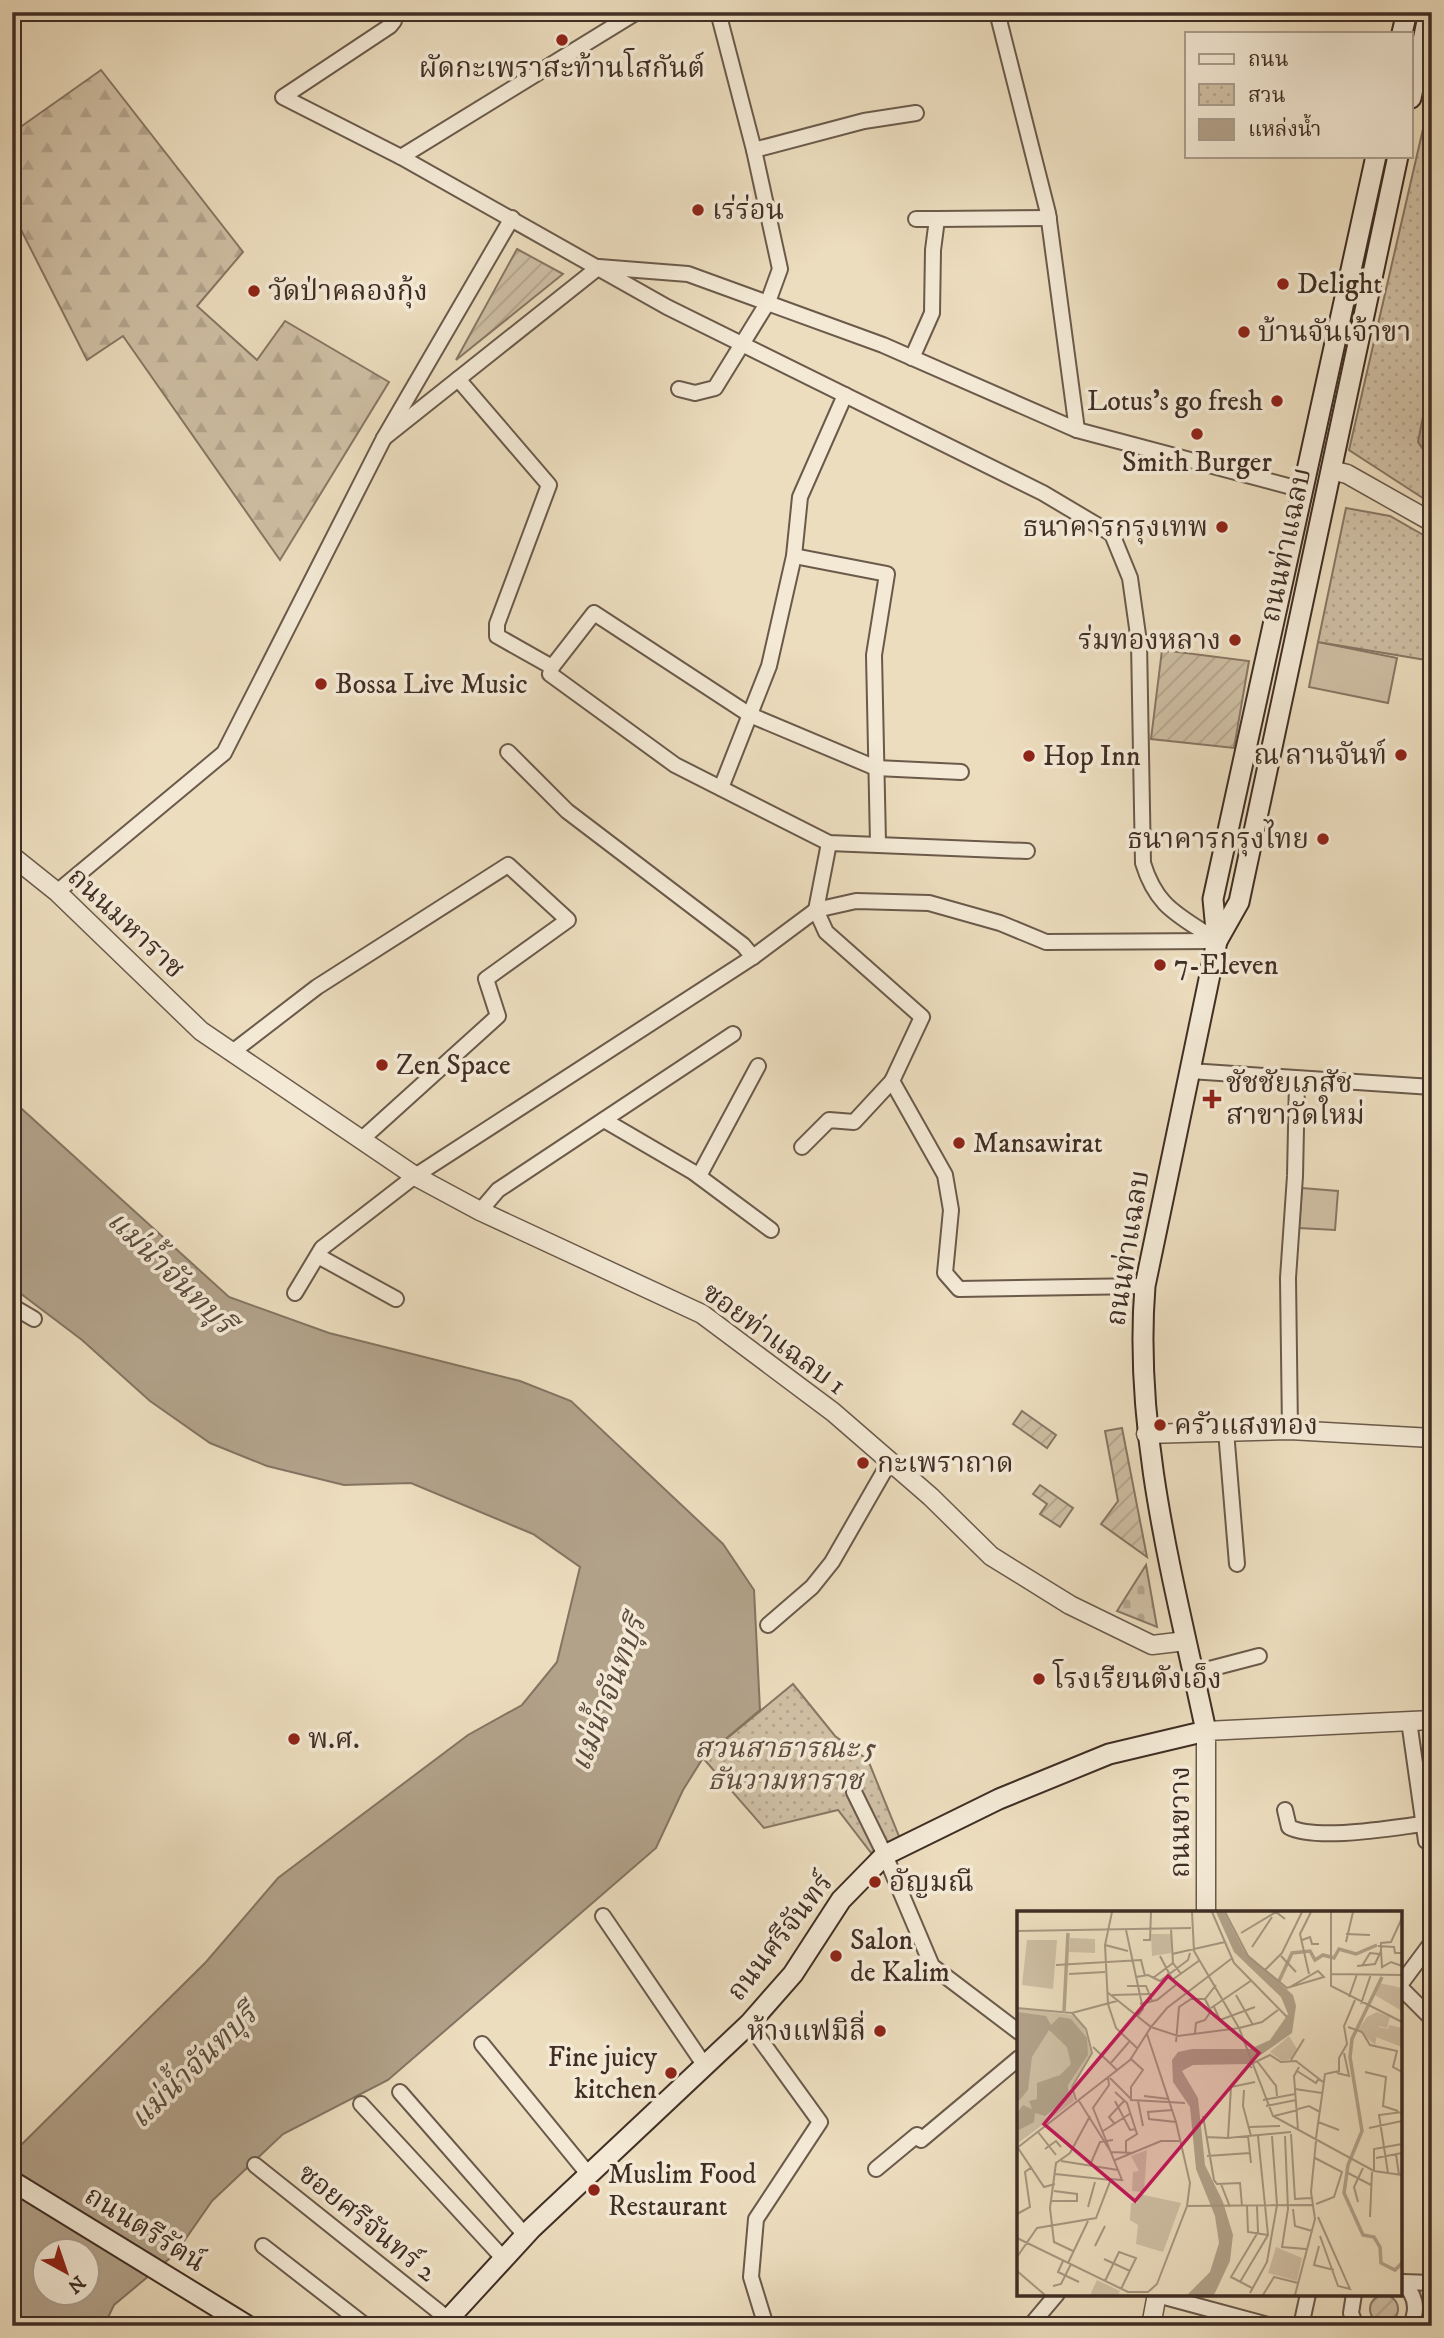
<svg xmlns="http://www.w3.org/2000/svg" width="1444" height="2338" font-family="'IM FELL DW Pica','Noto Serif Thai',serif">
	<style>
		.grass { fill: #cfbfa4; stroke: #887664; stroke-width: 2 }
		.forest { fill: url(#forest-firs); stroke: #887664; stroke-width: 2 }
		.cemetery { fill: url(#cemetery-stones); stroke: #887664; stroke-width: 2 }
		.park { fill: url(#park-dots); stroke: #887664; stroke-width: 2 }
		.garden { fill: url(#garden-furrows); stroke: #887664; stroke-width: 2 }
		.water { fill: #b2a28a; stroke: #847462; stroke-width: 2; fill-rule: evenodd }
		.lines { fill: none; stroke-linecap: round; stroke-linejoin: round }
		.minor-casing { stroke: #6b5a4b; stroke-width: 18 }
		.tertiary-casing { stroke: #6b5a4b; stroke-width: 21 }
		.secondary-casing { stroke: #402e25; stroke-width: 23 }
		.minor { stroke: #f3e9d5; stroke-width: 14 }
		.tertiary { stroke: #f3e9d5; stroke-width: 18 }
		.secondary { stroke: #f3e9d5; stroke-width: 19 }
		.poi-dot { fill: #8f2418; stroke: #f3e9d5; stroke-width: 2.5 }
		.labels { text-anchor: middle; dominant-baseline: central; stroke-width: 7; stroke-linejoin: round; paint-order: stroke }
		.poi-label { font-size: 28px; fill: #402e25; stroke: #f3e9d5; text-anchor: start }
		.street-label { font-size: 28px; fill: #402e25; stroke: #f3e9d5 }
		.park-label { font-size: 28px; font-style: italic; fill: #5d4b3e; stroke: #f3e9d5 }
		.water-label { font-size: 30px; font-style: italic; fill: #5c4b3e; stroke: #f3e9d5 }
		.inset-river { fill: none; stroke: #b2a28a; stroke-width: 3.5 }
		.inset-road { fill: none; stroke: #a79781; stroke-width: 2 }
		.view { fill: #c2185b; fill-opacity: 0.15; stroke: #c2185b; stroke-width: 3.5 }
		.inset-edge { fill: none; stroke: #402e25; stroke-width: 3.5 }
	</style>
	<defs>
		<pattern id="forest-firs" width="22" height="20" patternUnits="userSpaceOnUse" patternTransform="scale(1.75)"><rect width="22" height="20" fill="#cfbfa4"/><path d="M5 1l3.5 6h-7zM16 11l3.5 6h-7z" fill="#b3a48d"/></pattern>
		<pattern id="cemetery-stones" width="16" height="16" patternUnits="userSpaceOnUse" patternTransform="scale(1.75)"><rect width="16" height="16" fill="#cfbfa4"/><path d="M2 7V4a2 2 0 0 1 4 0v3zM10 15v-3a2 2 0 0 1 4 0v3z" fill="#b3a48d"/></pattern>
		<pattern id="park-dots" width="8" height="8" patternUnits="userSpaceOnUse" patternTransform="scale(1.75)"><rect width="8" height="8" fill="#cfbfa4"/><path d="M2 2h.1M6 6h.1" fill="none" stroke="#b3a48d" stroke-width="1.8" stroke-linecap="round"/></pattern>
		<pattern id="garden-furrows" width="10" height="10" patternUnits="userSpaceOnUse" patternTransform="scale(1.75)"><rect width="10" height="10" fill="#cfbfa4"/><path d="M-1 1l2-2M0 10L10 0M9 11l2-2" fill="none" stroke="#b3a48d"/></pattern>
	</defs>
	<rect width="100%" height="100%" fill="#ecddbe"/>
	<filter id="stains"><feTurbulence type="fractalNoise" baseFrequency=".00286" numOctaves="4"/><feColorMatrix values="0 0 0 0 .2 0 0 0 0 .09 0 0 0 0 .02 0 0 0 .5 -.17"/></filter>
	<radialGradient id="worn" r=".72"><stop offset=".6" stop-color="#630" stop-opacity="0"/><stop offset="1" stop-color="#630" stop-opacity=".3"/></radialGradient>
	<g class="grass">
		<polygon points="1318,642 1397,658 1388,703 1309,687"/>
		<polygon points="1302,1188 1338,1191 1335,1230 1299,1228"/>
	</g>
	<polygon class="forest" points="101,70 243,252 197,306 257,360 285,321 389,382 280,560 123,336 87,360 12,212 12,133"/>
	<polygon class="cemetery" points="1146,1565 1157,1627 1117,1611"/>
	<g class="park">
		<polygon points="1432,90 1432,504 1349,450"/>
		<polygon points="1346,508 1390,516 1432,540 1432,661 1318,642"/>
		<polygon points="793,1684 835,1736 868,1760 903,1846 878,1862 838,1810 764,1828 703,1758"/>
	</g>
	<g class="garden">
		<polygon points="517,249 563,274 456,360"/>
		<polygon points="1162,650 1249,661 1234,748 1151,739"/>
		<polygon points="1022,1411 1056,1435 1047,1448 1013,1424"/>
		<polygon points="1122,1428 1147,1557 1101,1524 1118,1501 1105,1431"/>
		<polygon points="1040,1485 1073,1508 1060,1527 1040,1514 1047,1504 1033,1494"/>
		<circle cx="1384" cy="2309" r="14"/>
	</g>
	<g class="water">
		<polygon points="1432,371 1432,462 1418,442"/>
		<path d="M 12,1100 L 229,1297 L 329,1333 L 520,1381 L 571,1401 L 723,1544 L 754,1590 L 760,1710 L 703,1758 L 683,1790 L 656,1848 L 388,2080 L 283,2134 L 212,2201 L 175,2254 L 114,2305 L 104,2326 L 12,2326 L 12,2186 L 16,2150 L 206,1962 L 278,1878 L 468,1735 L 522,1705 L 557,1662 L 580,1567 L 533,1534 L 411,1483 L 344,1485 L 267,1466 L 210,1443 L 150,1401 L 82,1340 L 12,1287 ZM 46,2250 L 88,2250 L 88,2292 L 46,2292 Z"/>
	</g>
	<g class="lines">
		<defs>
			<g id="minor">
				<path d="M 393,12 L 394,21 L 390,26 L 283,97 L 401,157 L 667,307 L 1043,493 L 1112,534 L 1130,578 L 1139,642 L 1143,863 C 1157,909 1180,915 1217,941"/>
				<polyline points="997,12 1048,213 1077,430"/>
				<polyline points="754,150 864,121 916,113"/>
				<polyline points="401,157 637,12"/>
				<polyline points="916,219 937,219"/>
				<polyline points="912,358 932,313 933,250 937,219 1049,218"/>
				<polyline points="458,379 549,485 497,624 497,636 552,667 550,674 675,765 829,843 1027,851"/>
				<polyline points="679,389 695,393 715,388 768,302 780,269 754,150 718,12"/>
				<polyline points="384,438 599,267 688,274 883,345 1077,430 1303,490"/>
				<polyline points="794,556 887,574 874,655 878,843"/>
				<polyline points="552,667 594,613 750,715 876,768 961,772"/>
				<polyline points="508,752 567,811 743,945 753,957"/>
				<polyline points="721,788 769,666 794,556 800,497 845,395"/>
				<polyline points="829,843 816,910 826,932 922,1017 892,1081 945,1175 951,1210 945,1273 959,1289 1145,1286"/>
				<polyline points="57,892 224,753 384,438 512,218"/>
				<polyline points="231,1053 317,987 508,865 568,920 486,979 498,1016 362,1139"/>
				<polyline points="1190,1071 1432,1087"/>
				<polyline points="604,1120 693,1172 771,1230"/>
				<polyline points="802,1147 829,1120 854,1122 892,1081"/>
				<polyline points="699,1176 758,1066"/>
				<polyline points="480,1211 498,1190 733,1034"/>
				<polyline points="318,1256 396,1299"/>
				<polyline points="295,1293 322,1248 415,1176 753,957 816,910 856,901 929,903 1000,923 1046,942 1217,941"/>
				<polyline points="12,1306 34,1319"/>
				<polyline points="1290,1430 1288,1278 1295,1176 1297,1080"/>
				<polyline points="1226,1431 1237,1564"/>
				<polyline points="768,1625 812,1587 832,1562 890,1461"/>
				<polyline points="1194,1673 1259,1656"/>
				<polyline points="1409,1721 1426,1841 1432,1844"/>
				<polyline points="854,1792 885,1855 932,1966 1019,2032"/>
				<path d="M 1285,1810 L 1289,1827 C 1316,1841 1391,1828 1423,1824"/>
				<polyline points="603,1916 705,2066"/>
				<polyline points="1400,1985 1432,1942"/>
				<polyline points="1400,1987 1432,2019"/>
				<polyline points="749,2024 820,2122 756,2219 751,2277 766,2326"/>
				<polyline points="482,2044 589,2175"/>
				<polyline points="400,2092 525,2235"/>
				<polyline points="361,2104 503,2258"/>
				<polyline points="255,2165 448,2319"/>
				<polyline points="876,2169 917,2135 921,2140 1019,2058"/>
				<polyline points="263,2246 366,2326"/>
				<path d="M 1400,2281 C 1416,2293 1419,2309 1410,2326"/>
				<polyline points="1403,2282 1432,2283"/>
				<polyline points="1354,2294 1351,2313 1356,2326"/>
				<polyline points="1157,2295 1272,2326"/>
				<polyline points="1030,2326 1057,2294"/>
				<polyline points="1301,2326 1308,2294"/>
			</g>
			<g id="tertiary">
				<polyline points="1331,470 1347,474 1432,522"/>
				<polyline points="12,856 57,892 201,1031 415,1176 480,1211 702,1314 833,1412 931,1497 991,1556 1070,1605 1152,1645 1186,1641"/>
				<polyline points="1146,1434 1290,1430 1432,1438"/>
				<polyline points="1206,1913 1206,1731 1432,1720"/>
				<polyline points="1151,2326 1157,2294"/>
			</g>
			<g id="secondary">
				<polyline points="1402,33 1407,12"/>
				<polyline points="1411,98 1429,12"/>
				<polyline points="1217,941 1239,902 1398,156"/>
				<polyline points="12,2181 248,2326"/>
				<path d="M 442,2326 L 532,2228 L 749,2024 L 793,1974 L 841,1900 L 885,1855 L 999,1799 L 1109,1754 L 1206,1731 C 1175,1585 1133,1437 1145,1286 L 1217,941 L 1213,899 L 1376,156"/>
			</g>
		</defs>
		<use href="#minor" class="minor-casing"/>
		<use href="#tertiary" class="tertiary-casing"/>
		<use href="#secondary" class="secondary-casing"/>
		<use href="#minor" class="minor"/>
		<use href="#tertiary" class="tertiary"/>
		<use href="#secondary" class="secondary"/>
	</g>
	<g class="poi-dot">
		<circle cx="562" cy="40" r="7"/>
		<circle cx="698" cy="210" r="7"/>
		<circle cx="1283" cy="284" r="7"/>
		<circle cx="254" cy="291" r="7"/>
		<circle cx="1244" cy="332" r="7"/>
		<circle cx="1277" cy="401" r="7"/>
		<circle cx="1197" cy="434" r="7"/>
		<circle cx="1222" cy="527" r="7"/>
		<circle cx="1235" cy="640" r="7"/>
		<circle cx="321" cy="684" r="7"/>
		<circle cx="1401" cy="755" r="7"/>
		<circle cx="1029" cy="756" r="7"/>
		<circle cx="1323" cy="839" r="7"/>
		<circle cx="1160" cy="965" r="7"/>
		<circle cx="382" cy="1065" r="7"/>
		<path d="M1208.5 1088.5h7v7h7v7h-7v7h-7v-7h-7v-7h7z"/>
		<circle cx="959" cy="1143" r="7"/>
		<circle cx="1160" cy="1425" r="7"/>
		<circle cx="863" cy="1463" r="7"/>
		<circle cx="1039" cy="1679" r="7"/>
		<circle cx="294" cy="1739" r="7"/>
		<circle cx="875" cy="1882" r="7"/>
		<circle cx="836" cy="1956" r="7"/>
		<circle cx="880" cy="2031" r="7"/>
		<circle cx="671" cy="2073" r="7"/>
		<circle cx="594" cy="2190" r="7"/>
	</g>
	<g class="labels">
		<g class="poi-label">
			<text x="562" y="68" text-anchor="middle">ผัดกะเพราสะท้านโสกันต์</text>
			<text x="712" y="210">เร่ร่อน</text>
			<text x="1297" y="284">Delight</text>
			<text x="268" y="291">วัดป่าคลองกุ้ง</text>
			<text x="1258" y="332">บ้านจันเจ้าขา</text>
			<text x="1263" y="401" text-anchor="end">Lotus's go fresh</text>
			<text x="1197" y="462" text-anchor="middle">Smith Burger</text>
			<text x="1208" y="527" text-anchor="end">ธนาคารกรุงเทพ</text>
			<text x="1221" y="640" text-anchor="end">ร่มทองหลาง</text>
			<text x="335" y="684">Bossa Live Music</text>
			<text x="1387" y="755" text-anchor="end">ณ ลานจันท์</text>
			<text x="1043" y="756">Hop Inn</text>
			<text x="1309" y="839" text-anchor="end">ธนาคารกรุงไทย</text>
			<text x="1174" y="965">7-Eleven</text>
			<text x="396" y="1065">Zen Space</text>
			<text x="1226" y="1083">ชัชชัยเภสัช<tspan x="1226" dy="32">สาขาวัดใหม่</tspan></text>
			<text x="973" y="1143">Mansawirat</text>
			<text x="1174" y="1425">ครัวแสงทอง</text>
			<text x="877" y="1463">กะเพราถาด</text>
			<text x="1053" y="1679">โรงเรียนตังเอ็ง</text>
			<text x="308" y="1739">พ.ศ.</text>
			<text x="889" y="1882">อัญมณี</text>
			<text x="850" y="1940">Salon<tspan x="850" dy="32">de Kalim</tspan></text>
			<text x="866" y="2031" text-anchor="end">ห้างแฟมิลี่</text>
			<text x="657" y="2057" text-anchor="end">Fine juicy<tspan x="657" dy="32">kitchen</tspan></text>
			<text x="608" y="2174">Muslim Food<tspan x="608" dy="32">Restaurant</tspan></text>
		</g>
		<g class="street-label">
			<text transform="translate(1286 545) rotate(-78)">ถนนท่าแฉลบ</text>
			<text transform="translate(126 923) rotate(43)">ถนนมหาราช</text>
			<text transform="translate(1128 1248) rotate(-81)">ถนนท่าแฉลบ</text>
			<text transform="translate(774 1339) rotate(36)">ซอยท่าแฉลบ 1</text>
			<text transform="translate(1180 1822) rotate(-90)">ถนนขวาง</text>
			<text transform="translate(780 1937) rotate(-52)">ถนนศรีจันทร์</text>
			<text transform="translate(367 2223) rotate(39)">ซอยศรีจันทร์ 2</text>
			<text transform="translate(145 2229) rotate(32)">ถนนตรีรัตน์</text>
		</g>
		<g class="park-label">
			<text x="785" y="1748">สวนสาธารณะ 5<tspan x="785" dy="32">ธันวามหาราช</tspan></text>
		</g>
		<g class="water-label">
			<text transform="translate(170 1273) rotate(44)">แม่น้ำจันทบุรี</text>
			<text transform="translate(609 1694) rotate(-69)">แม่น้ำจันทบุรี</text>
			<text transform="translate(194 2067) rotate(-44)">แม่น้ำจันทบุรี</text>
		</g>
	</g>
	<g transform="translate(1017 1911)">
		<rect width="385" height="385" fill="#ecddbe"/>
		<path d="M 10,29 L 40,29 L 36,78 L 5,74 ZM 362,72 L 385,77 L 385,100 L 356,83 ZM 360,101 L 373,106 L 370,117 L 362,115 L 358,134 L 341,119 L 350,106 ZM 272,125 L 280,138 L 274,148 L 265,150 L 253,141 ZM 80,369 L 103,380 L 101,384 L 73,384 Z" fill="#cfbfa4"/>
		<path d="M 134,23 L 154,23 L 154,42 L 135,45 ZM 53,27 L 78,28 L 78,42 L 52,41 ZM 130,239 L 127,281 L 115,280 L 116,261 L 122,260 L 114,245 ZM 122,283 L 164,292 L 146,341 L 119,333 L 121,314 L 113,309 L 114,292 L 120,292 Z" fill="#cfbfa4"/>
		<path d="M 259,336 L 285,347 L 280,370 L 251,362 Z" fill="#cfbfa4"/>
		<path d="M 372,114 L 385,117 L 385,136 L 359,126 L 362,116 L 371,118 Z" fill="#cfbfa4"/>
		<path d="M 0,97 L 55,104 L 67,116 L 74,142 L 54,176 L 57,190 L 0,233 Z" fill="#cfbfa4"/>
		<path d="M 199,1 L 207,1 L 227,40 L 276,84 L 279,95 L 275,122 L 231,153 L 176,154 L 165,160 L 181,187 L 188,254 L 206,291 L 216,324 L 213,350 L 197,384 L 170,384 L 193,361 L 202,332 L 198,305 L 179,258 L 173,196 L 156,171 L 155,149 L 161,141 L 175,138 L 233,138 L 253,129 L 271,103 L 264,86 L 217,41 ZM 0,101 L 29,105 L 34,114 L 42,106 L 54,108 L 70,127 L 71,144 L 51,174 L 52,186 L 28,205 L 18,202 L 17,211 L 0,220 L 0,202 L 6,194 L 15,198 L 12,190 L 20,188 L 20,172 L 43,164 L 54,153 L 50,136 L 32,119 L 15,146 L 11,179 L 0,192 Z" fill="#b2a28a"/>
		<path class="inset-river" d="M 365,66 L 335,128 L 333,146 L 345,220 L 331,254 L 327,282 L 346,324 L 357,326 L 363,336 L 364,352 L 378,359 L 385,352M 262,70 L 275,42 L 293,40 L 298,49 L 306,44 L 317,47 L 322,38 L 339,43 L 360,34M 47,100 L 51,22"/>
		<path class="inset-road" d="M 95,1 L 88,34 L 91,93 L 99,117 L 121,138M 175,1 L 177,40 L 222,117 L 245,111 L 261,99M 195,1 L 217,52 L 270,106M 208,1 L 231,45 L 270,77 L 307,66 L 301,60 L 273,76M 314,1 L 314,75 L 385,111M 154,18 L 156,52 L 164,63M 109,19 L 126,98 L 120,106M 0,20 L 174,17M 224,22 L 259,1 L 268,8M 329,23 L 353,24M 126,29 L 133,29 L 134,1M 285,29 L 293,26 L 295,33 L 302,33M 329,31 L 336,1M 88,34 L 111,40M 361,35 L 377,36 L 378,42 L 385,42M 235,36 L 255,6M 364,40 L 364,32 L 374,31 L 385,7M 155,43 L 208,31M 143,45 L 155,68M 264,45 L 279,61M 39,54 L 124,49 L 128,65M 340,55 L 358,53 L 364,40 L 365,56 L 374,51 L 385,55M 345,55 L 353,42 L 362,43M 248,59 L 265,42 L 285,1M 52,63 L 88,61M 292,63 L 283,23 L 294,1M 314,63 L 385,64M 119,66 L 131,64 L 143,70 L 171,49 L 173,42M 136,67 L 156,52M 155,69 L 183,49M 110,75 L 129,75 L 135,90M 90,81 L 134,116 L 150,97 L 214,48M 95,84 L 134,83M 219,84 L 236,114M 332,86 L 340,63M 123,93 L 140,89 L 160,73M 344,93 L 354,63M 197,96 L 203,109 L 238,96M 0,97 L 55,102 L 100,90M 194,97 L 235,69M 55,102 L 69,118 L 75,142 L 55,176 L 59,189M 331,116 L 345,121 L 353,134 L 380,140 L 376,156 L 385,161M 178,122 L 179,112 L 188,109 L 194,100 L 188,88M 159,131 L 162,96 L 174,88 L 188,88 L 199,74M 76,136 L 100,159M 274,149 L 287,128M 240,150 L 259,175 L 260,185M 93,153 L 112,131M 235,157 L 232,154 L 253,144 L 264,151 L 279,150 L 306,171M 280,160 L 299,172 L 302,167M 348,161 L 369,166 L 366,195 L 381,200M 320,162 L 332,165 L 327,142M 93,167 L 115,189 L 168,192M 238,171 L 214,176 L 211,227 L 274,221M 278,178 L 305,182M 227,179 L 226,195 L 234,225M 98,181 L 110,192 L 120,223 L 109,230 L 109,241M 127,185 L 152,188M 246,189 L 278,183M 62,190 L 94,241 L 117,242M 98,190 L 113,219 L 119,218M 114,190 L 114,176 L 126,159 L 114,148M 121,190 L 126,215M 249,195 L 279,189M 281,198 L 292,195 L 303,201M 155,199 L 131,201 L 132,208 L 159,211M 186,205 L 197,269 L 200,273 L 223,272 L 225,295M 257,205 L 281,199M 301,211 L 322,219M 97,212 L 92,206 L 107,190M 232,216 L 263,215M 352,217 L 385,210M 281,219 L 277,165 L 282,156M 86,220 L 114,202M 21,221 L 39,244M 274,223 L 278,288 L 294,287M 231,225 L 234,252M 268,225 L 271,298 L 265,336 L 289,338M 189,226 L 211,227M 299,227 L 308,163 L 322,160 L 322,147 L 330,133 L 327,115 L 338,89M 0,237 L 113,149 L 134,116 L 161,125 L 222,117 L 256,205 L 357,260 L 385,264M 1,237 L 27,276 L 38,273M 28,238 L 39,230 L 44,236M 379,243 L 382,264M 190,245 L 233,242M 298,247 L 325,261 L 317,286 L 299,293M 359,247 L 385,242M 98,249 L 144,230 L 162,230M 44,250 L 101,259M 73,254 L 83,231 L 96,229M 357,260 L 357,238 L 385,233M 331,262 L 354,274M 371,262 L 362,204 L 385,201M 38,263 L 94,269M 204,273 L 213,296M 34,290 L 60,290 L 60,283 L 37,280M 341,291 L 337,276 L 346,257M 170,295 L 297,294M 230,295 L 231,321 L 251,324M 71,296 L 78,271M 276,298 L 278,315 L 295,320M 0,303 L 13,296 L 8,261 L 15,256M 301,306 L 333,378 L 321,375 L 303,325M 353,306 L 355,261M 0,327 L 111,381 L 131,381 L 140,373 L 170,295 L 173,272 L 159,211 L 130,123M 78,335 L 88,315M 302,335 L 297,354 L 317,359M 56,340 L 37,331 L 33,297 L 39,252 L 53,242 L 73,205M 0,346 L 20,317 L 79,307 L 94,268 L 105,269 L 76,197 L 92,174 L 91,166M 87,348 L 113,360M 46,350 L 41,361 L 62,371M 51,352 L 71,310M 0,360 L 28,384M 88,370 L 102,341 L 119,347 L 104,378M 223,371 L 251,324 L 241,225M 36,375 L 44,373 L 54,353M 235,377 L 214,366 L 241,321 L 240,295M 233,382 L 250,351 L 260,294 L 255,225M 246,384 L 257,366 L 281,372M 278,384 L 298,308 L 294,281 L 299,230"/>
		<path class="view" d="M 151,65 L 242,142 L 118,290 L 27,213 Z"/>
		<rect width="385" height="385" class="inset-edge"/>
	</g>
	<rect width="1444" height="2338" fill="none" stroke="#ecddbe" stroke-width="42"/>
	<rect x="14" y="14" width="1416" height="2310" fill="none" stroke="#402e25" stroke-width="3.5"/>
	<rect x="21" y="21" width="1402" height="2296" fill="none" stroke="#402e25" stroke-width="2"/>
	<rect x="1185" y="32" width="228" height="126" fill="#f3e9d5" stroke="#ab9e8f" stroke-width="2"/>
	<rect x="1199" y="54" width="35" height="10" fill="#f3e9d5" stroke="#ab9e8f" stroke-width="2"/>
	<text x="1248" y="66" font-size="21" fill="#402e25">ถนน</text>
	<rect x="1199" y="84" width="35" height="21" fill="url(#park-dots)" stroke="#ab9e8f" stroke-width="2"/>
	<text x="1248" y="102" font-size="21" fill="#402e25">สวน</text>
	<rect x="1199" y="119" width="35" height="21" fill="#b2a28a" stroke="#ab9e8f" stroke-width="2"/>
	<text x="1248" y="136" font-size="21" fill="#402e25">แหล่งน้ำ</text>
	<g transform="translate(66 2272) rotate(140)"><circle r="33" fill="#f3e9d5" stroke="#ab9e8f" stroke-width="2"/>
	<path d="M0-5L12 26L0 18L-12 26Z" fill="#8f2418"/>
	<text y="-10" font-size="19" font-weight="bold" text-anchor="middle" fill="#402e25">N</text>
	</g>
	<rect width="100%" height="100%" filter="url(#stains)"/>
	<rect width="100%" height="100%" fill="url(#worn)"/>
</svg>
